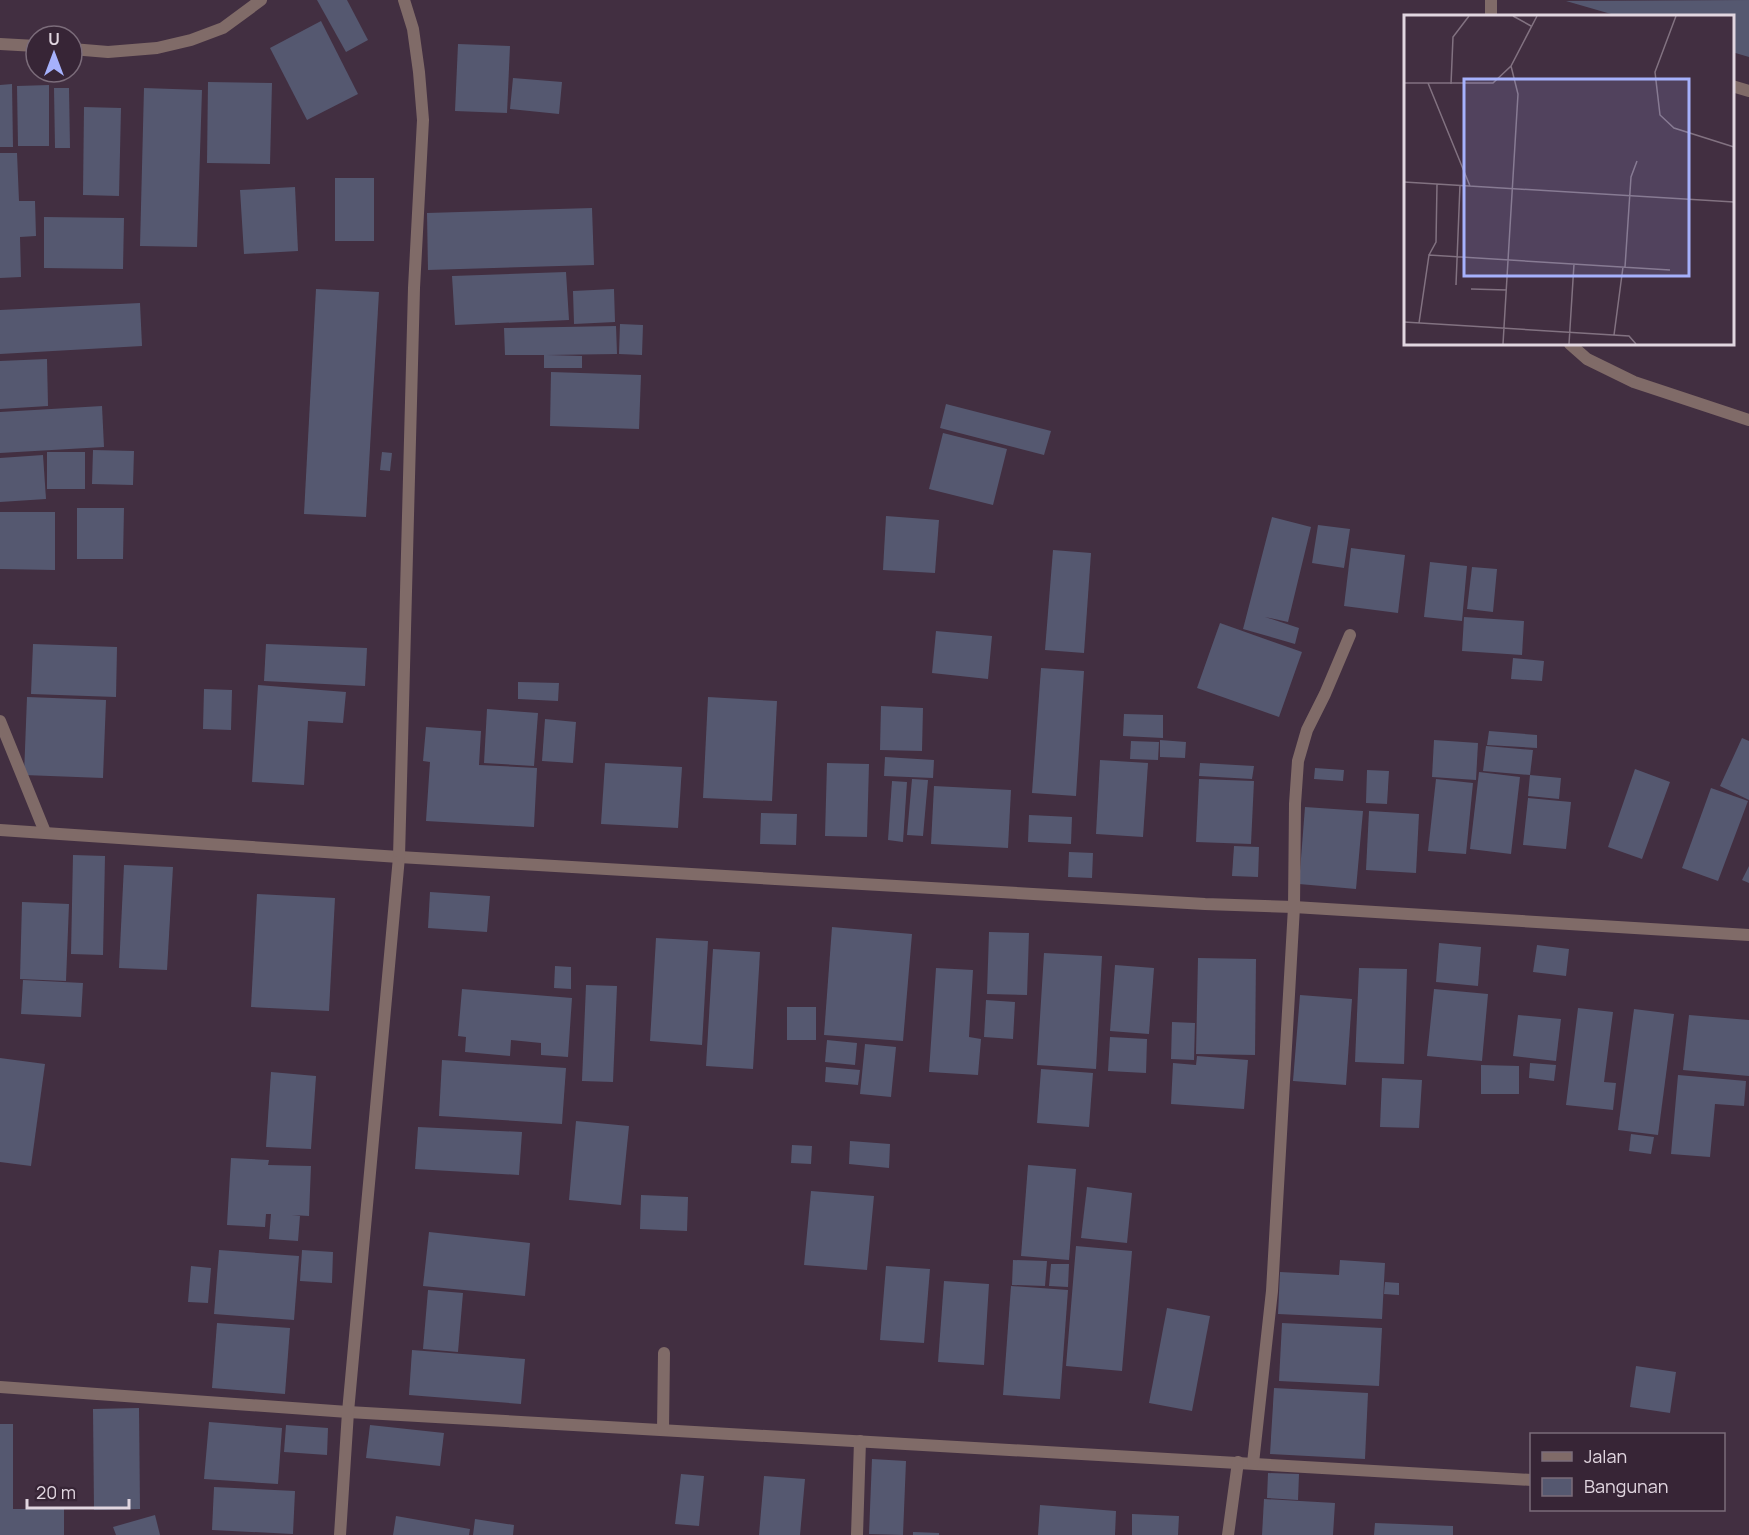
<svg xmlns="http://www.w3.org/2000/svg" width="1749" height="1535" font-family="Manrope,sans-serif">
	<style>
		.building { fill: #555870 }
		.lines { fill: none; stroke-linecap: round; stroke-linejoin: round }
		.lane { stroke: #806b68; stroke-width: 12 }
		.street { stroke: #806b68; stroke-width: 12 }
		.inset-road { fill: none; stroke: #827281; stroke-width: 1.5 }
		.view { fill: #a6b1fc; fill-opacity: 0.15; stroke: #a6b1fc; stroke-width: 3 }
		.inset-edge { fill: none; stroke: #e1d6e0; stroke-width: 3 }
	</style>
	<rect width="100%" height="100%" fill="#422f41"/>
	<g class="building">
		<polygon points="317,0 347,0 368,40 346,52"/>
		<polygon points="1749,0 1749,57 1732,52 1732,16 1618,16 1566,1"/>
		<polygon points="321,21 358,94 307,120 270,48"/>
		<polygon points="458,44 510,46 507,113 455,111"/>
		<polygon points="513,78 562,82 559,114 510,109"/>
		<polygon points="208,82 272,83 270,164 207,163"/>
		<polygon points="12,84 13,147 0,147 0,85"/>
		<polygon points="49,85 49,146 18,146 17,86"/>
		<polygon points="54,88 69,88 70,148 55,148"/>
		<polygon points="144,88 202,90 197,247 140,246"/>
		<polygon points="84,107 121,108 119,196 83,195"/>
		<polygon points="0,153 17,153 19,201 35,201 36,236 20,237 21,277 0,278"/>
		<rect x="335" y="178" width="39" height="63"/>
		<polygon points="295,187 298,251 244,254 240,190"/>
		<polygon points="592,208 594,265 428,270 427,213"/>
		<polygon points="44,217 124,218 123,269 44,268"/>
		<polygon points="566,272 569,320 455,325 452,276"/>
		<polygon points="316,289 379,292 366,517 304,514"/>
		<polygon points="614,289 615,322 574,324 573,291"/>
		<polygon points="140,303 142,346 0,354 0,310"/>
		<polygon points="620,324 643,325 642,355 619,354"/>
		<polygon points="616,326 617,354 547,355 582,356 582,368 544,368 544,355 505,355 504,328"/>
		<polygon points="47,359 48,406 0,409 0,361"/>
		<polygon points="551,372 641,375 639,429 550,426"/>
		<polygon points="946,404 1051,431 1044,455 940,428"/>
		<polygon points="102,406 104,447 0,453 0,412"/>
		<polygon points="943,433 1007,449 993,505 929,489"/>
		<polygon points="93,450 134,451 133,485 92,484"/>
		<rect x="47" y="452" width="38" height="37"/>
		<polygon points="382,452 392,453 390,471 380,470"/>
		<polygon points="43,455 46,499 0,502 0,458"/>
		<polygon points="77,508 124,508 123,559 77,559"/>
		<polygon points="0,512 55,512 55,570 0,569"/>
		<polygon points="886,516 939,520 935,573 883,570"/>
		<polygon points="1272,517 1311,527 1288,622 1265,617 1299,628 1295,644 1243,629"/>
		<polygon points="1318,525 1350,529 1344,568 1312,563"/>
		<polygon points="1351,548 1405,555 1398,613 1344,606"/>
		<polygon points="1053,550 1091,553 1084,653 1045,650"/>
		<polygon points="1430,562 1467,566 1462,621 1424,617"/>
		<polygon points="1472,567 1497,569 1493,612 1467,609"/>
		<polygon points="1464,617 1524,621 1522,655 1462,651"/>
		<polygon points="1220,623 1302,652 1279,717 1197,688"/>
		<polygon points="936,631 992,636 988,679 932,673"/>
		<polygon points="33,644 117,647 116,697 31,694"/>
		<polygon points="266,644 367,648 365,686 264,681"/>
		<polygon points="1513,658 1544,661 1542,681 1511,679"/>
		<polygon points="1041,668 1084,671 1076,796 1032,793"/>
		<polygon points="518,682 559,683 558,701 518,699"/>
		<polygon points="258,685 346,692 343,723 308,721 304,785 252,782"/>
		<polygon points="204,689 232,690 231,730 203,729"/>
		<polygon points="27,697 106,700 103,778 24,775"/>
		<polygon points="708,697 777,701 772,801 703,798"/>
		<polygon points="881,706 923,708 922,751 880,750"/>
		<polygon points="487,709 538,713 534,766 484,763"/>
		<polygon points="1124,714 1163,715 1163,738 1123,736"/>
		<polygon points="545,719 576,722 573,763 542,761"/>
		<polygon points="426,727 481,731 479,765 537,768 534,827 426,821 430,762 423,761"/>
		<polygon points="1489,731 1537,735 1537,748 1487,745"/>
		<polygon points="1742,738 1749,741 1749,800 1720,786"/>
		<polygon points="1160,740 1186,742 1185,758 1160,757"/>
		<polygon points="1434,740 1478,743 1476,780 1432,777"/>
		<polygon points="1131,741 1159,742 1158,760 1130,759"/>
		<polygon points="1486,746 1533,750 1530,775 1483,771"/>
		<polygon points="885,757 934,760 933,778 884,776"/>
		<polygon points="1100,760 1148,763 1143,837 1096,834"/>
		<polygon points="605,763 682,767 678,828 601,824"/>
		<polygon points="827,763 869,764 867,837 825,836"/>
		<polygon points="1200,763 1254,766 1252,779 1199,776"/>
		<polygon points="1315,768 1344,770 1343,781 1314,779"/>
		<polygon points="1635,769 1670,782 1642,859 1608,847"/>
		<polygon points="1367,770 1389,771 1387,804 1366,803"/>
		<polygon points="1479,772 1520,777 1511,854 1470,849"/>
		<polygon points="1530,775 1561,778 1559,799 1528,796"/>
		<polygon points="912,779 928,780 923,836 907,835"/>
		<polygon points="1199,779 1254,781 1251,844 1196,842"/>
		<polygon points="1436,779 1473,783 1466,854 1428,851"/>
		<polygon points="892,781 907,782 903,842 888,840"/>
		<polygon points="934,786 1011,790 1008,848 931,844"/>
		<polygon points="1711,788 1748,801 1718,881 1682,868"/>
		<polygon points="1528,798 1571,802 1566,849 1523,845"/>
		<polygon points="1305,807 1363,811 1356,889 1299,884"/>
		<polygon points="1369,811 1419,814 1416,873 1366,870"/>
		<polygon points="761,813 797,814 796,845 760,844"/>
		<polygon points="1029,815 1072,817 1071,844 1028,842"/>
		<polygon points="1234,846 1259,847 1258,877 1232,876"/>
		<polygon points="1069,852 1093,853 1092,878 1068,877"/>
		<polygon points="73,855 105,856 103,955 71,954"/>
		<polygon points="124,865 173,867 167,970 119,968"/>
		<polygon points="1749,866 1749,883 1742,880"/>
		<polygon points="430,892 490,896 487,932 428,928"/>
		<polygon points="257,894 335,898 329,1011 251,1007"/>
		<polygon points="22,902 69,904 66,981 20,979"/>
		<polygon points="832,927 912,934 903,1041 824,1035"/>
		<polygon points="989,932 1029,933 1027,995 987,994"/>
		<polygon points="656,938 708,941 702,1045 650,1041"/>
		<polygon points="1439,943 1481,947 1478,986 1436,982"/>
		<polygon points="1537,945 1569,949 1566,976 1533,972"/>
		<polygon points="713,949 760,952 753,1069 706,1066"/>
		<polygon points="1044,953 1102,956 1096,1069 1037,1065"/>
		<polygon points="1198,958 1256,959 1255,1055 1196,1054"/>
		<polygon points="1115,965 1154,968 1149,1034 1110,1031"/>
		<polygon points="555,966 571,967 571,989 554,988"/>
		<polygon points="936,968 973,970 969,1037 981,1039 978,1075 929,1072"/>
		<polygon points="1359,968 1407,969 1404,1064 1355,1062"/>
		<polygon points="23,980 83,983 81,1017 21,1014"/>
		<polygon points="586,985 617,986 613,1082 582,1081"/>
		<polygon points="462,989 572,998 568,1057 541,1055 541,1043 511,1040 510,1056 465,1052 466,1037 458,1036"/>
		<polygon points="1434,989 1488,994 1482,1061 1427,1056"/>
		<polygon points="1300,995 1352,999 1346,1085 1293,1081"/>
		<polygon points="986,1000 1015,1002 1013,1039 984,1037"/>
		<rect x="787" y="1007" width="29" height="33"/>
		<polygon points="1578,1008 1613,1012 1604,1082 1616,1083 1613,1110 1566,1105"/>
		<polygon points="1634,1009 1674,1014 1658,1135 1618,1130"/>
		<polygon points="1518,1015 1561,1019 1556,1061 1513,1056"/>
		<polygon points="1689,1015 1749,1020 1749,1076 1683,1070"/>
		<polygon points="1172,1022 1195,1023 1194,1060 1171,1059"/>
		<polygon points="1110,1037 1147,1039 1146,1073 1108,1071"/>
		<polygon points="827,1040 857,1043 855,1065 825,1062"/>
		<polygon points="865,1044 896,1047 891,1097 860,1094"/>
		<polygon points="1197,1056 1248,1060 1244,1109 1171,1104 1173,1063 1196,1065"/>
		<polygon points="0,1058 45,1064 31,1166 0,1162"/>
		<polygon points="442,1060 566,1068 562,1124 439,1116"/>
		<polygon points="1530,1063 1556,1065 1554,1081 1529,1078"/>
		<polygon points="1481,1065 1519,1066 1519,1094 1481,1094"/>
		<polygon points="826,1067 860,1070 858,1085 825,1082"/>
		<polygon points="1041,1069 1093,1073 1089,1127 1037,1123"/>
		<polygon points="271,1072 316,1076 311,1149 266,1147"/>
		<polygon points="1678,1075 1746,1081 1744,1106 1715,1104 1710,1157 1671,1154"/>
		<polygon points="1382,1078 1422,1080 1419,1128 1380,1127"/>
		<polygon points="576,1121 629,1126 621,1205 569,1200"/>
		<polygon points="418,1127 522,1132 519,1175 415,1169"/>
		<polygon points="1631,1134 1654,1137 1651,1154 1629,1151"/>
		<polygon points="850,1141 890,1144 889,1168 849,1164"/>
		<polygon points="792,1145 812,1146 811,1164 791,1163"/>
		<polygon points="231,1158 269,1160 268,1165 311,1166 309,1216 292,1215 300,1216 298,1241 269,1239 271,1214 266,1214 265,1227 227,1225"/>
		<polygon points="1028,1165 1076,1169 1069,1260 1021,1256"/>
		<polygon points="1087,1187 1132,1193 1127,1243 1081,1238"/>
		<polygon points="811,1191 874,1196 867,1270 804,1265"/>
		<polygon points="641,1195 688,1197 687,1231 640,1229"/>
		<polygon points="429,1232 530,1243 525,1296 423,1286"/>
		<polygon points="1076,1246 1132,1251 1122,1371 1066,1366"/>
		<polygon points="219,1250 299,1256 294,1320 214,1314"/>
		<polygon points="302,1250 333,1252 332,1283 300,1281"/>
		<polygon points="1013,1260 1047,1261 1045,1286 1012,1285"/>
		<polygon points="1340,1260 1385,1263 1382,1319 1278,1314 1280,1272 1339,1275"/>
		<polygon points="1051,1264 1069,1264 1068,1287 1049,1286"/>
		<polygon points="191,1266 211,1268 208,1303 188,1302"/>
		<polygon points="886,1266 930,1269 924,1343 880,1340"/>
		<polygon points="944,1281 989,1284 984,1365 938,1362"/>
		<polygon points="1385,1282 1399,1283 1399,1295 1384,1294"/>
		<polygon points="1011,1286 1068,1290 1060,1399 1003,1395"/>
		<polygon points="428,1290 463,1293 458,1352 423,1349"/>
		<polygon points="1167,1308 1210,1316 1192,1411 1149,1403"/>
		<polygon points="217,1323 290,1328 285,1394 212,1388"/>
		<polygon points="1282,1323 1382,1328 1379,1386 1279,1381"/>
		<polygon points="412,1350 525,1359 521,1404 409,1395"/>
		<polygon points="1636,1366 1676,1372 1670,1413 1630,1407"/>
		<polygon points="1274,1388 1368,1393 1365,1459 1270,1454"/>
		<polygon points="139,1408 140,1509 94,1510 93,1409"/>
		<polygon points="209,1422 282,1428 278,1484 204,1479"/>
		<polygon points="0,1424 13,1424 13,1509 64,1509 64,1535 0,1535"/>
		<polygon points="286,1425 328,1428 327,1455 284,1452"/>
		<polygon points="370,1425 444,1433 440,1466 366,1458"/>
		<polygon points="872,1459 906,1461 903,1535 869,1534"/>
		<polygon points="1268,1473 1299,1474 1298,1500 1267,1498"/>
		<polygon points="681,1474 704,1476 699,1526 675,1524"/>
		<polygon points="764,1476 805,1479 800,1535 759,1535"/>
		<polygon points="214,1487 295,1491 293,1534 212,1530"/>
		<polygon points="1264,1499 1335,1503 1333,1535 1262,1535"/>
		<polygon points="1040,1505 1116,1511 1115,1535 1038,1535"/>
		<polygon points="1132,1514 1179,1516 1178,1535 1132,1535"/>
		<polygon points="155,1515 160,1535 116,1535 113,1527"/>
		<polygon points="396,1516 470,1529 469,1535 393,1535"/>
		<polygon points="475,1519 514,1525 513,1535 473,1535"/>
		<polygon points="1375,1523 1453,1526 1453,1535 1374,1535"/>
		<polygon points="913,1532 939,1533 939,1535 913,1535"/>
	</g>
	<g class="lines">
		<polyline class="lane" points="1732,86 1749,91"/>
		<g class="street">
			<polyline points="1491,0 1491,16"/>
			<polyline points="0,44 36,46"/>
			<polyline points="72,49 108,52 157,48 191,40 223,28 261,0"/>
			<polyline points="1570,344 1587,359 1634,382 1749,420"/>
			<polyline points="0,721 45,832"/>
			<polyline points="0,830 399,857 1205,904 1294,907 1749,935"/>
			<polyline points="0,1387 348,1412 1532,1480"/>
			<polyline points="663,1430 664,1353"/>
			<polyline points="1253,1463 1272,1291 1294,907 1295,804 1298,761 1307,730 1325,694 1350,635"/>
			<polyline points="340,1535 348,1412 399,857 414,288 423,120 419,72 413,29 404,0"/>
			<polyline points="857,1535 860,1441"/>
			<polyline points="1228,1535 1238,1462"/>
		</g>
	</g>
	<g transform="translate(1404 15)">
		<rect width="330" height="330" fill="#422f41"/>
		<path class="inset-road" d="M 109,1 L 127,11M 272,1 L 251,57 L 256,100 L 270,113 L 330,132M 0,68 L 89,68 L 107,51 L 133,1M 24,68 L 66,171M 47,69 L 49,22 L 65,1M 0,167 L 330,187M 25,240 L 32,227 L 33,169M 221,252 L 227,162 L 233,146M 52,270 L 56,170M 67,274 L 103,275M 0,307 L 225,321 L 232,329M 15,308 L 25,240 L 266,255M 210,320 L 219,252M 99,329 L 114,79 L 107,51M 165,329 L 170,249"/>
		<path class="view" d="M 60,64 L 285,64 L 285,261 L 60,261 Z"/>
		<rect width="330" height="330" class="inset-edge"/>
	</g>
	<rect x="1530" y="1433" width="195" height="78" fill="#372536" stroke="#7b6c7a" stroke-width="1.5"/>
	<rect x="1542" y="1452" width="30" height="9" fill="#806b68" stroke="#7b6c7a" stroke-width="1.5"/>
	<text x="1584" y="1463" font-size="18" fill="#e1d6e0">Jalan</text>
	<rect x="1542" y="1478" width="30" height="18" fill="#555870" stroke="#7b6c7a" stroke-width="1.5"/>
	<text x="1584" y="1493" font-size="18" fill="#e1d6e0">Bangunan</text>
	<g transform="translate(54 54)"><circle r="28" fill="#372536" stroke="#7b6c7a" stroke-width="1.5"/>
	<path d="M0-4.5L10 22L0 15L-10 22Z" fill="#a6b1fc"/>
	<text y="-9" font-size="16" font-weight="bold" text-anchor="middle" fill="#e1d6e0">U</text>
	</g>
	<path d="M27 1499v9h102v-9" fill="none" stroke="#e1d6e0" stroke-width="3"/>
	<text x="36" y="1499" font-size="18" fill="#e1d6e0" stroke="#372536" stroke-width="4.5" paint-order="stroke">20 m</text>
</svg>
